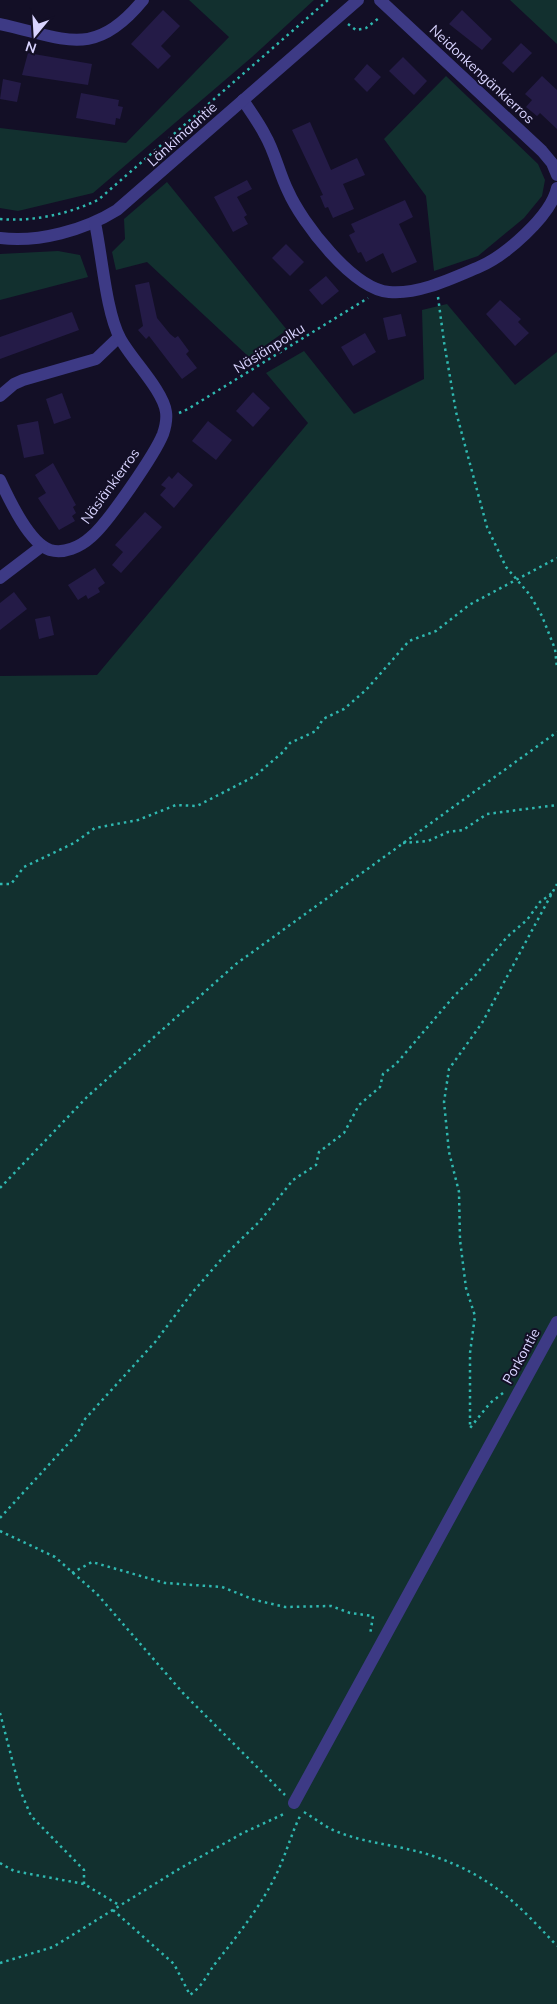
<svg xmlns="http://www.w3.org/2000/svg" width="557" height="2004" font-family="Mulish,sans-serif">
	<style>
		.green { fill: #12302f }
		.building { fill: #241b47 }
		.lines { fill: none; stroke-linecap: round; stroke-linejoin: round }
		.path { stroke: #2fb8b0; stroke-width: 2.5; stroke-dasharray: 2.5 4; stroke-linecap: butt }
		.minor { stroke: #3d3a85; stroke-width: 12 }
		.labels { text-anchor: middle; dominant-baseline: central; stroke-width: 4; stroke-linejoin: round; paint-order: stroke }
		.street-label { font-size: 14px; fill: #d9d4ff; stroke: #130f26 }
	</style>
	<rect width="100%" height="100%" fill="#130f26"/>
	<g class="green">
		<polygon points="189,0 314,0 252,57 93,193 18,211 0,208 0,128 126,143 229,37"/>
		<polygon points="510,0 557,0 557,44"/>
		<polygon points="446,76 538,164 545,180 542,196 524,218 478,256 434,271 426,196 384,139"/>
		<polygon points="167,182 287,330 249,357 147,262 116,270 112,252 125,239 124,219"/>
		<polygon points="58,251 80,255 88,277 0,300 0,254"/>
		<polygon points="447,304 515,385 557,352 557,2004 0,2004 0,676 97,675 308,423 266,373 304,351 354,414 424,379 422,310"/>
	</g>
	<g class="building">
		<polygon points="163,10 180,26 161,46 171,56 158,69 131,44"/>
		<polygon points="462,10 492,39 482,50 449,24"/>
		<polygon points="521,43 532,53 513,73 502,63"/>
		<polygon points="28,53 92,64 88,85 22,75"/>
		<polygon points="403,57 427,81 414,95 389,71"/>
		<polygon points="367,64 381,77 367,92 354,79"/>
		<polygon points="542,76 557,90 557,129 540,113 537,116 526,107 532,100 525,94"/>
		<polygon points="3,79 21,83 17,102 0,99"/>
		<polygon points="81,93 119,100 118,106 123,107 120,119 116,118 115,125 76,118"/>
		<polygon points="310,122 331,170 357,158 365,175 343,184 354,209 333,218 328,207 325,208 320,196 323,195 292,130"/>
		<polygon points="247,180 252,189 237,197 247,215 244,217 248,224 233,232 214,197"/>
		<polygon points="405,200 413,217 399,224 417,262 392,273 383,253 366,262 361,252 358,253 349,235 355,232 351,224"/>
		<polygon points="286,244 304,262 290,276 272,258"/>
		<polygon points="326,276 339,291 322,305 309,290"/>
		<polygon points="149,282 157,318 170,334 175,338 178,336 189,351 186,354 197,368 182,379 149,336 146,339 138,330 143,326 135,285"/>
		<polygon points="500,300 521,319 518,322 529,333 515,346 486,314"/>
		<polygon points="72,312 79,330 0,359 0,337"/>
		<polygon points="401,314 406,336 388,340 383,318"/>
		<polygon points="365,333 376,352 353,366 341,347"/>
		<polygon points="253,392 270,408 253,427 236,411"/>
		<polygon points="62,393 71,418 54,424 46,399"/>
		<polygon points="38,421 44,454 24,458 17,425"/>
		<polygon points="208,421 232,440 216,460 192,441"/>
		<polygon points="53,463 76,505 73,507 76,513 72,516 75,521 59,530 38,498 46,493 35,475"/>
		<polygon points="178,472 193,485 174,508 160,495 166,488 161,485 169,476 172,479"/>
		<polygon points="145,512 162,527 121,573 112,565 123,552 115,545"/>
		<polygon points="95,568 105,583 98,588 100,592 88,599 86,595 78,600 68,585"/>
		<polygon points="14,592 27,609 0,630 0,603"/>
		<polygon points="50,616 54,635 39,639 35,619"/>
	</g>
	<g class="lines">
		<g class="path">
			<polyline points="348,24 356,30 366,28 379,18"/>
			<path d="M 0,219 C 33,222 68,214 98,200 L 328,0"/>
			<polyline points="438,297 444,342 456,412 487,527 506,567 530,595 542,616 555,649 557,668"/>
			<polyline points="179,413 188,409 368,298"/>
			<polyline points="403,843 428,841 448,832 463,830 487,814 557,805"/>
			<polyline points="0,884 11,884 24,867 74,843 95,828 138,820 176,805 197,806 255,776 283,752 290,743 316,731 323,719 344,709 366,690 409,641 436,631 469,605 557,558"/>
			<polyline points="0,1188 88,1096 236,964 557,732"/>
			<polyline points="503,1393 490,1403 470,1428 470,1353 475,1316 466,1288 460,1240 459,1192 449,1152 444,1102 449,1069 482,1023 557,884"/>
			<polyline points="0,1518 77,1434 85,1419 156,1341 191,1294 226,1254 260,1221 293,1180 316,1165 319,1152 344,1133 359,1105 380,1087 383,1074 396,1064 455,995 474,977 507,937 527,920 540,902 552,893"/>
			<polyline points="0,1531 55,1557 97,1594 183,1693 285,1795"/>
			<polyline points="72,1573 92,1562 165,1583 222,1587 255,1600 285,1607 331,1606 350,1613 373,1616 370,1635"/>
			<polyline points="0,1713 20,1790 31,1816 84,1870 84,1884"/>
			<path d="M 304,1812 C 314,1818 323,1825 333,1830 C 365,1844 401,1845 433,1856 C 491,1876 517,1903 557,1946"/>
			<polyline points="0,1863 14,1871 84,1884 119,1905"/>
			<path d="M 113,1910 L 174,1964 L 190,1995 C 205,1984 207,1973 218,1960 C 242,1930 266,1899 281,1864 C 288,1847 293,1830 301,1814"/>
			<polyline points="0,1963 53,1947 179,1869 241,1834 286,1813"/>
		</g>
		<g class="minor">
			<polyline points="380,0 542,151 552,163 557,175"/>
			<path d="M 0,24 C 65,38 94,60 143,0"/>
			<path d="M 243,100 C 250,111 259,123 265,135 C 275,152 279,173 288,191 C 302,223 353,289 389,292 C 418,295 453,278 479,267 C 505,256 551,216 557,188"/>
			<path d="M 0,238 C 38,243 85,230 117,210 L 358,0"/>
			<polyline points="0,396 14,384 23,380 96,359 119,337"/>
			<path d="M 0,480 C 9,499 29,543 50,550 C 64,554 80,547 91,537 C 108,523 155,454 163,434 C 165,428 167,419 166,412 C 163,390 131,359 120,338 C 106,312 102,255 95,223"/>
			<polyline points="0,578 42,546"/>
			<polyline points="294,1803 557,1322"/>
		</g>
	</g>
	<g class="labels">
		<g class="street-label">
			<text transform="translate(482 74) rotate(43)">Neidonkengänkierros</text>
			<text transform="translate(182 134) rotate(-42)">Länkimaantie</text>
			<text transform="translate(269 348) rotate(-32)">Näsiänpolku</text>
			<text transform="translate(110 486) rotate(-54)">Näsiänkierros</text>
			<text transform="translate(521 1356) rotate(-61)">Porkontie</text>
		</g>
	</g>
	<g transform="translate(35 35) rotate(198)" stroke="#130f26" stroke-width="4" paint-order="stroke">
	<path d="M0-4L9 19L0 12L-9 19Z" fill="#d9d4ff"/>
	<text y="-8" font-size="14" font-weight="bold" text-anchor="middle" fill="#d9d4ff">N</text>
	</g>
</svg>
